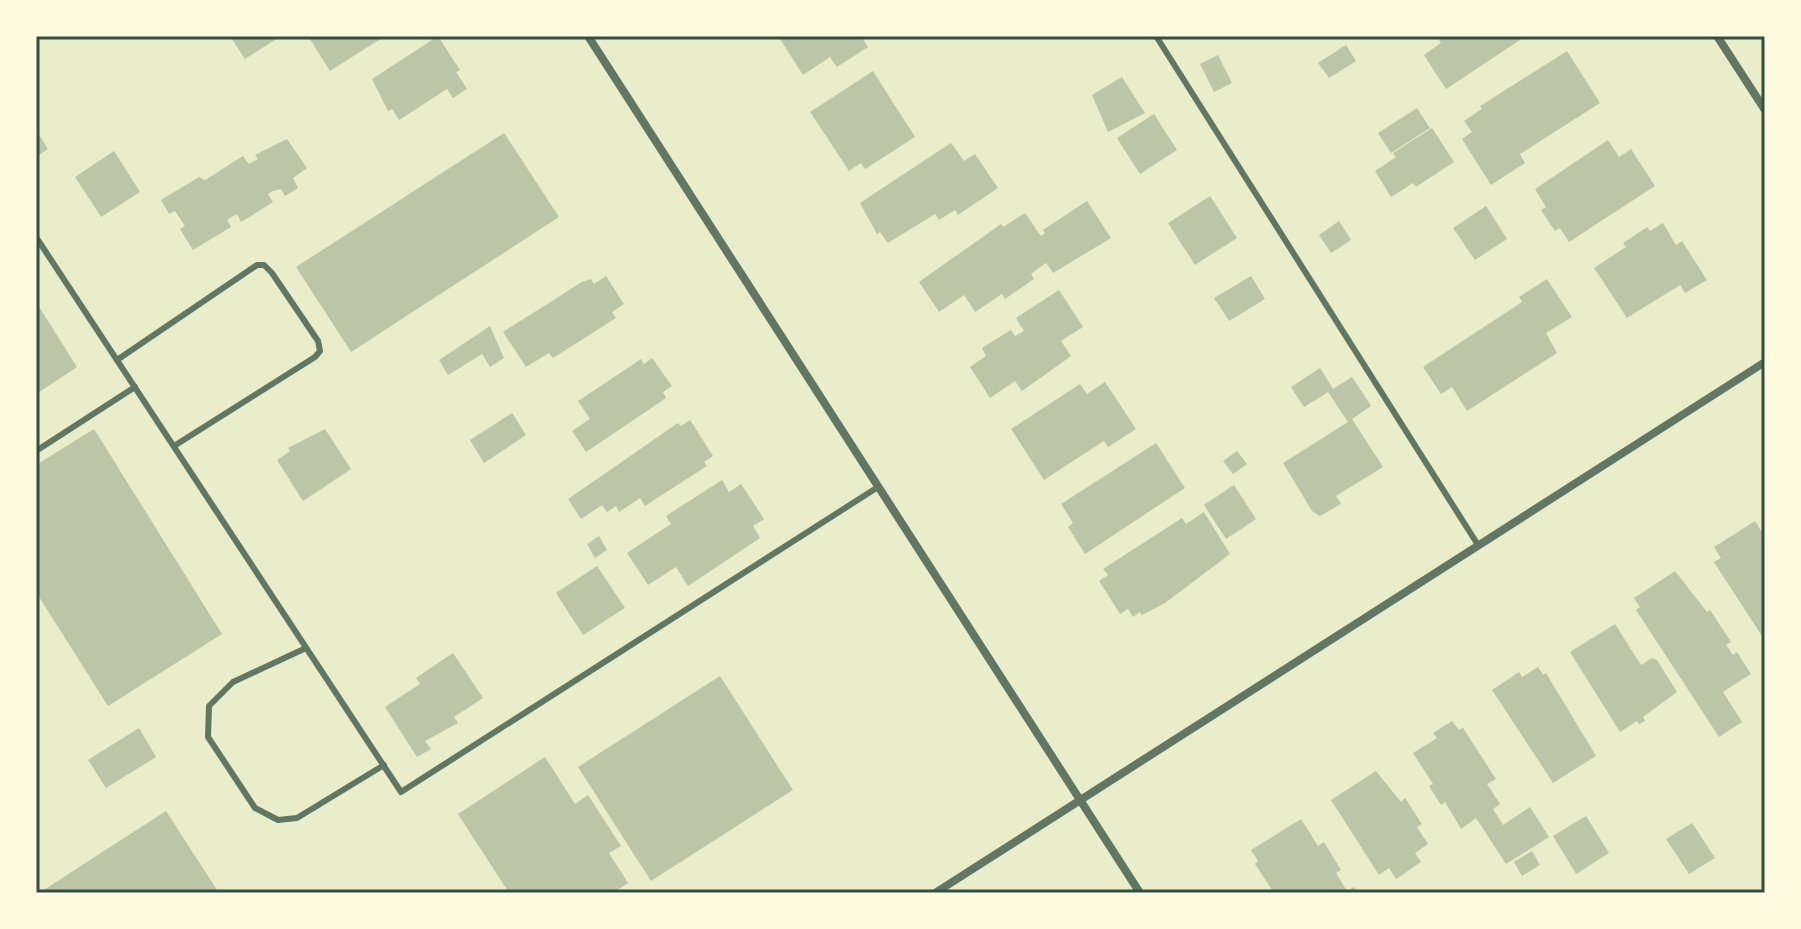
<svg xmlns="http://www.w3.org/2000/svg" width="1801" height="929" font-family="'Sofia Sans Condensed',sans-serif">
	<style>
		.building { fill: #bcc5a7 }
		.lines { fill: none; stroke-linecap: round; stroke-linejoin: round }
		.service { stroke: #617663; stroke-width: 6 }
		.minor { stroke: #617663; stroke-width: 8 }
		.neatline { fill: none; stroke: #344e41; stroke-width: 3 }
	</style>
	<rect width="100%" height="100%" fill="#e9edc9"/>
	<g class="building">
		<polygon points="230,36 281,36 245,59"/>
		<polygon points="308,36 385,36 330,71"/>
		<polygon points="438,36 460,70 456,72 467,89 453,98 447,89 399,120 392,109 388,111 372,79"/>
		<polygon points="778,36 866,36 862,38 868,47 837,67 830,57 803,75"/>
		<polygon points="1437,36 1526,36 1446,89 1424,55 1441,43"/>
		<polygon points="1346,45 1356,61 1329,78 1318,63"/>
		<polygon points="1567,51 1600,103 1520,154 1525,163 1491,185 1462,139 1472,132 1464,121 1482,109 1480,106"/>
		<polygon points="1218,55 1232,83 1214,92 1200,64"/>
		<polygon points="873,71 915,137 865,169 861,163 849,171 810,112"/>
		<polygon points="1122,77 1145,113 1108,132 1092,95"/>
		<polygon points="1417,108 1430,128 1391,153 1378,133"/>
		<polygon points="1154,114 1177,150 1140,174 1117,138"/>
		<polygon points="1432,128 1454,162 1416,187 1413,183 1391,197 1375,171 1396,157 1393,153"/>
		<polygon points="36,130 48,149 36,157"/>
		<polygon points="504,133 559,217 351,352 296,267"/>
		<polygon points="287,139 307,168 293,178 298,188 285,196 281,189 273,191 268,194 273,202 241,222 237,214 227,220 231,227 193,250 180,229 185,226 175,211 169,214 161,200 199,177 205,180 243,156 249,164 258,159 255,155"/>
		<polygon points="1608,140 1619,157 1631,149 1655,186 1569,242 1560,228 1555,231 1541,210 1546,207 1535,189"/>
		<polygon points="951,143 964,161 975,154 998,188 958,215 955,210 939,220 935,214 888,243 880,232 877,234 860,203"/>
		<polygon points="114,151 140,192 101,217 75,177"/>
		<polygon points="1210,196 1237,238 1195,265 1168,223"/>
		<polygon points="1087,201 1111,238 1053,273 1046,263 1031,274 1034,279 1005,299 1002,294 975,312 964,295 939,312 919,282 1001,224 1003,227 1025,213 1041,236 1045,233 1043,230"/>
		<polygon points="1486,206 1507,239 1475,260 1453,228"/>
		<polygon points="1339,221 1351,240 1331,253 1319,235"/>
		<polygon points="1663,223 1676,245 1682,241 1707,280 1685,293 1680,285 1627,318 1594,268 1626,247 1623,243 1647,227 1650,231"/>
		<polygon points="606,276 624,304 612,312 616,318 553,358 549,353 526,367 503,332 582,282 591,279 594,284"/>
		<polygon points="1251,276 1265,299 1229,321 1214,298"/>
		<polygon points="1547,279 1572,317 1546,333 1557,353 1467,411 1452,387 1441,394 1423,367 1522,302 1519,297"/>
		<polygon points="1059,290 1083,327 1061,341 1071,356 1022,391 1015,381 990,398 970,367 986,356 982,348 1011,330 1015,336 1024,331 1016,318"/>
		<polygon points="36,302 77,367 36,394"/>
		<polygon points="490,326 504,358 490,367 482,354 448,375 439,360"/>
		<polygon points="652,358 672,386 663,392 666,398 586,452 572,431 590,419 578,401 641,359 644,364"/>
		<polygon points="1320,368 1333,389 1352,377 1371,406 1352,419 1383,467 1336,496 1341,504 1320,516 1312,511 1283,463 1348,422 1328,392 1304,407 1291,387"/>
		<polygon points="1105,382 1136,429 1108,447 1104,441 1044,480 1011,429 1080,384 1087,394"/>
		<polygon points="512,413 526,435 484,463 470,440"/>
		<polygon points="690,420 713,456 704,462 707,466 645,506 640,498 619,512 616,506 607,512 602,505 581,519 568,499 678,423 681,426"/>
		<polygon points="94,429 222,634 108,706 36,592 36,465"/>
		<polygon points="325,429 351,469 303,501 277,460 290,451 288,448"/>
		<polygon points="1156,443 1185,488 1085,554 1068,527 1073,523 1061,504"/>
		<polygon points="1237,451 1247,464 1233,474 1223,461"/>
		<polygon points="722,480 729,492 741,484 764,519 753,526 760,538 688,586 676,567 648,585 627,553 671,524 666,516"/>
		<polygon points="1234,485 1256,519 1226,539 1204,505"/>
		<polygon points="1204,512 1230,554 1165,603 1142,615 1140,612 1133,617 1128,609 1120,614 1099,581 1108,575 1103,569 1182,518 1186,524"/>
		<polygon points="1755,521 1765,537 1765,641 1714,562 1721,558 1714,547"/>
		<polygon points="599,536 607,550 595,558 587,544"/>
		<polygon points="597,566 625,608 583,635 556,593"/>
		<polygon points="1675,571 1707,612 1710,610 1731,642 1726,645 1733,655 1737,652 1751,674 1723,692 1742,722 1719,737 1636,610 1640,607 1634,598"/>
		<polygon points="1615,624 1641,665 1652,658 1657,660 1677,692 1643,717 1645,721 1639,724 1637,721 1620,732 1570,652"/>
		<polygon points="453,653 483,698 454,717 458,723 425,741 431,749 417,757 385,707 420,684 416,678"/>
		<polygon points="1538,667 1543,675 1546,673 1596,756 1553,783 1492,690 1519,672 1522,677"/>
		<polygon points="720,676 793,790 651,881 578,767"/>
		<polygon points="1452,721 1459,730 1463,728 1496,779 1487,784 1500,804 1493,809 1503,825 1530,807 1549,837 1506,864 1476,818 1461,829 1448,807 1445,802 1441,805 1429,786 1433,784 1413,753 1437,738 1433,733"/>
		<polygon points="139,728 156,757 106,788 88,760"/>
		<polygon points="545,757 575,804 588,795 621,846 609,853 628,883 613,893 509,893 458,814"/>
		<polygon points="1376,771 1401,802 1405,798 1422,824 1417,827 1428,844 1415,853 1421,862 1396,879 1389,868 1379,875 1331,800"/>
		<polygon points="166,811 219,893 39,893"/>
		<polygon points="1586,816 1609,853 1576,874 1553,836"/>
		<polygon points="1301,819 1318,846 1324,842 1341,870 1336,873 1347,891 1354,887 1358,893 1274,893 1255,864 1258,861 1251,850"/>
		<polygon points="1692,823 1715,858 1689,874 1666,839"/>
		<polygon points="1532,851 1540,865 1522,876 1514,862"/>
	</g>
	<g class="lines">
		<g class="service">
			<polyline points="1156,36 1478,545"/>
			<polyline points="36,237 401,792 878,487"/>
			<polyline points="117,360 257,265 264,265 272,273 318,341 320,351 315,357 174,446"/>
			<polyline points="36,451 135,387"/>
			<polyline points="306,648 233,682 209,706 208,737 255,808 278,820 297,818 384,765"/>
		</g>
		<g class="minor">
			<polyline points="588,36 1140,893"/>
			<polyline points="1717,36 1765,110"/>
			<polyline points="935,893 1765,362"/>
		</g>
	</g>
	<rect width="1801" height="929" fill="none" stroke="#fefae0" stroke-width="76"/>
	<rect x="38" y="38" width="1725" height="853" class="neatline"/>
</svg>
